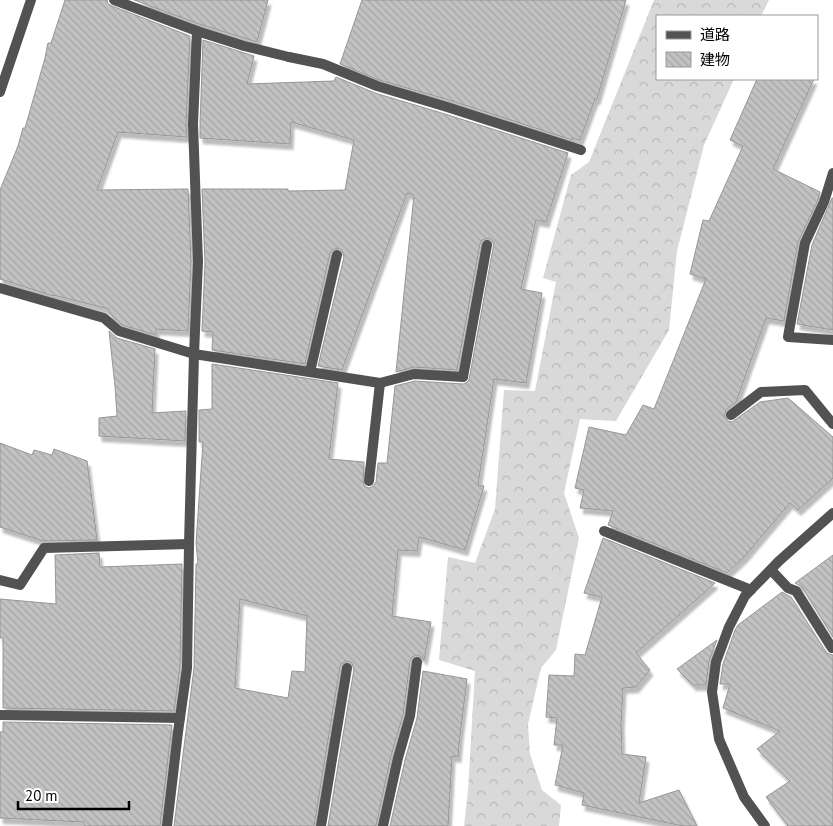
<svg xmlns="http://www.w3.org/2000/svg" width="833" height="826" font-family="'PT Sans','Noto Sans JP',sans-serif">
	<style>
		.forest { fill: url(#forest-crowns) }
		.building { fill: url(#building-back-hatch); stroke: #969696; fill-rule: evenodd; filter: url(#shadow) }
		.lines { fill: none; stroke-linecap: round; stroke-linejoin: round }
		.lane { stroke: #525252; stroke-width: 10 }
		.street { stroke: #525252; stroke-width: 10 }
	</style>
	<defs>
		<pattern id="forest-crowns" width="20" height="18" patternUnits="userSpaceOnUse" patternTransform="scale(1.25)"><rect width="20" height="18" fill="#d9d9d9"/><path d="M2 6a3 3 0 1 1 6 0M12 15a3 3 0 1 1 6 0" fill="none" stroke="#b8b8b8"/></pattern>
		<pattern id="building-back-hatch" width="6" height="6" patternUnits="userSpaceOnUse" patternTransform="scale(1.25)"><rect width="6" height="6" fill="#c2c2c2"/><path d="M-1 5l2 2M0 0l6 6M5-1l2 2" fill="none" stroke="#a5a5a5"/></pattern>
		<filter id="shadow"><feDropShadow dx="3" dy="5.5" stdDeviation="1" flood-color="#0004"/></filter>
	</defs>
	<rect width="100%" height="100%" fill="#fff"/>
	<polygon class="forest" points="654,0 769,0 761,16 657,16 657,79 734,79 704,145 677,251 669,330 616,421 580,419 564,493 579,538 556,650 541,668 528,724 530,754 542,790 561,805 559,826 464,826 468,791 475,671 439,660 448,557 475,563 495,509 504,390 535,391 556,282 543,278 571,175 589,162"/>
	<g class="building">
		<polygon points="65,0 107,0 108,4 112,6 190,36 186,124 187,137 118,132 97,190 188,189 191,262 188,331 156,329 156,335 122,325 109,313 109,309 53,295 53,296 0,279 0,190 18,146 23,128 25,128 45,58 48,43 51,43"/>
		<polygon points="134,0 268,0 257,42 199,24"/>
		<polygon points="362,0 626,0 597,99 595,99 580,140 572,138 572,140 449,100 379,80 340,64"/>
		<path d="M 203,40 L 254,56 L 247,84 L 334,81 L 336,77 L 375,93 L 445,114 L 568,153 L 546,222 L 536,220 L 521,289 L 542,293 L 526,383 L 494,379 L 478,485 L 484,486 L 465,550 L 419,537 L 417,551 L 398,550 L 392,616 L 431,622 L 424,660 L 422,657 L 417,655 L 412,657 L 410,661 L 403,715 L 391,756 L 376,826 L 328,826 L 354,669 L 352,663 L 348,661 L 342,663 L 340,667 L 314,826 L 174,826 L 194,668 L 196,564 L 198,564 L 196,543 L 203,442 L 199,442 L 199,410 L 212,409 L 212,364 L 338,383 L 329,459 L 364,462 L 363,483 L 365,487 L 369,488 L 372,487 L 376,482 L 378,463 L 387,463 L 395,386 L 415,381 L 463,384 L 466,383 L 469,380 L 494,243 L 491,239 L 488,238 L 482,240 L 480,244 L 457,370 L 414,367 L 396,372 L 414,195 L 407,193 L 342,370 L 318,366 L 344,257 L 342,250 L 338,248 L 332,250 L 330,253 L 305,364 L 212,350 L 213,332 L 202,331 L 205,262 L 202,189 L 288,189 L 288,191 L 345,190 L 354,140 L 291,122 L 290,144 L 200,138 L 200,124 ZM 240,599 L 307,616 L 305,672 L 292,671 L 288,698 L 235,688 Z"/>
		<polygon points="757,79 814,79 773,169 820,192 818,200 798,242 784,321 766,318 736,402 726,410 724,416 728,421 732,422 760,402 788,398 833,437 833,478 798,510 790,503 745,556 727,573 608,525 613,511 580,508 584,490 575,488 589,427 626,435 643,405 654,409 706,279 690,274 703,220 709,221 743,146 730,140"/>
		<polygon points="832,198 833,198 833,330 797,324 812,245"/>
		<polygon points="109,331 117,338 155,349 152,413 186,411 185,441 99,436 99,418 117,416 115,386"/>
		<polygon points="0,443 32,455 34,450 52,455 54,449 87,461 97,540 43,541 0,527"/>
		<polygon points="603,538 715,583 636,653 650,670 636,687 623,688 621,724 622,754 646,757 639,803 679,790 697,826 683,826 582,805 584,793 555,785 563,745 554,745 557,718 546,717 549,675 574,676 575,654 585,655 602,597 584,593"/>
		<polygon points="99,553 100,567 182,564 180,667 174,711 3,708 3,638 0,638 0,599 56,604 55,555"/>
		<polygon points="833,555 833,637 802,587 795,583"/>
		<polygon points="782,592 791,597 826,652 829,654 833,655 833,826 788,826 766,797 790,781 757,749 780,731 723,708 730,684 720,684 723,664 735,630 738,625"/>
		<polygon points="717,640 709,661 706,685 693,685 677,669"/>
		<polygon points="423,671 467,679 460,735 458,757 452,756 448,826 390,826 405,760 417,718"/>
		<polygon points="3,722 172,725 160,826 84,826 84,822 0,818 0,732 3,732"/>
	</g>
	<g class="lines">
		<g class="lane">
			<polyline points="289,57 323,64 377,86 447,107 581,150"/>
			<polyline points="833,173 824,202 805,243 788,337 833,340"/>
			<polyline points="0,288 104,318 119,331 194,354"/>
			<polyline points="463,377 487,245"/>
			<polyline points="731,415 761,392 805,390 833,424"/>
			<polyline points="604,531 751,590"/>
			<polyline points="771,570 788,588 796,591 832,648"/>
			<polyline points="0,580 20,585 44,548 189,544"/>
			<polyline points="0,715 180,718"/>
			<polyline points="321,826 347,668"/>
		</g>
		<g class="street">
			<polyline points="114,0 197,31 244,46 289,57"/>
			<polyline points="0,92 31,0"/>
			<polyline points="194,354 380,383 414,374 463,377"/>
			<polyline points="310,372 337,255"/>
			<polyline points="369,481 380,383"/>
			<polyline points="167,826 178,732 187,668 189,544 194,354 198,262 193,124 197,31"/>
			<polyline points="383,826 398,758 410,716 417,662"/>
			<polyline points="765,826 744,797 719,739 712,692 716,662 729,627 745,596 779,561 833,513"/>
		</g>
	</g>
	<rect x="656" y="15" width="162" height="65" fill="#ffffff" stroke="#999999"/>
	<rect x="666" y="31" width="25" height="8" fill="#525252" stroke="#999999"/>
	<text x="700" y="40" font-size="15" fill="#000000">道路</text>
	<rect x="666" y="52" width="25" height="15" fill="url(#building-back-hatch)" stroke="#999999"/>
	<text x="700" y="65" font-size="15" fill="#000000">建物</text>
	<path d="M18 801v8h111v-8" fill="none" stroke="#000000" stroke-width="2.5"/>
	<text x="25" y="801" font-size="15" fill="#000000" stroke="#ffffff" stroke-width="4" paint-order="stroke">20 m</text>
</svg>
